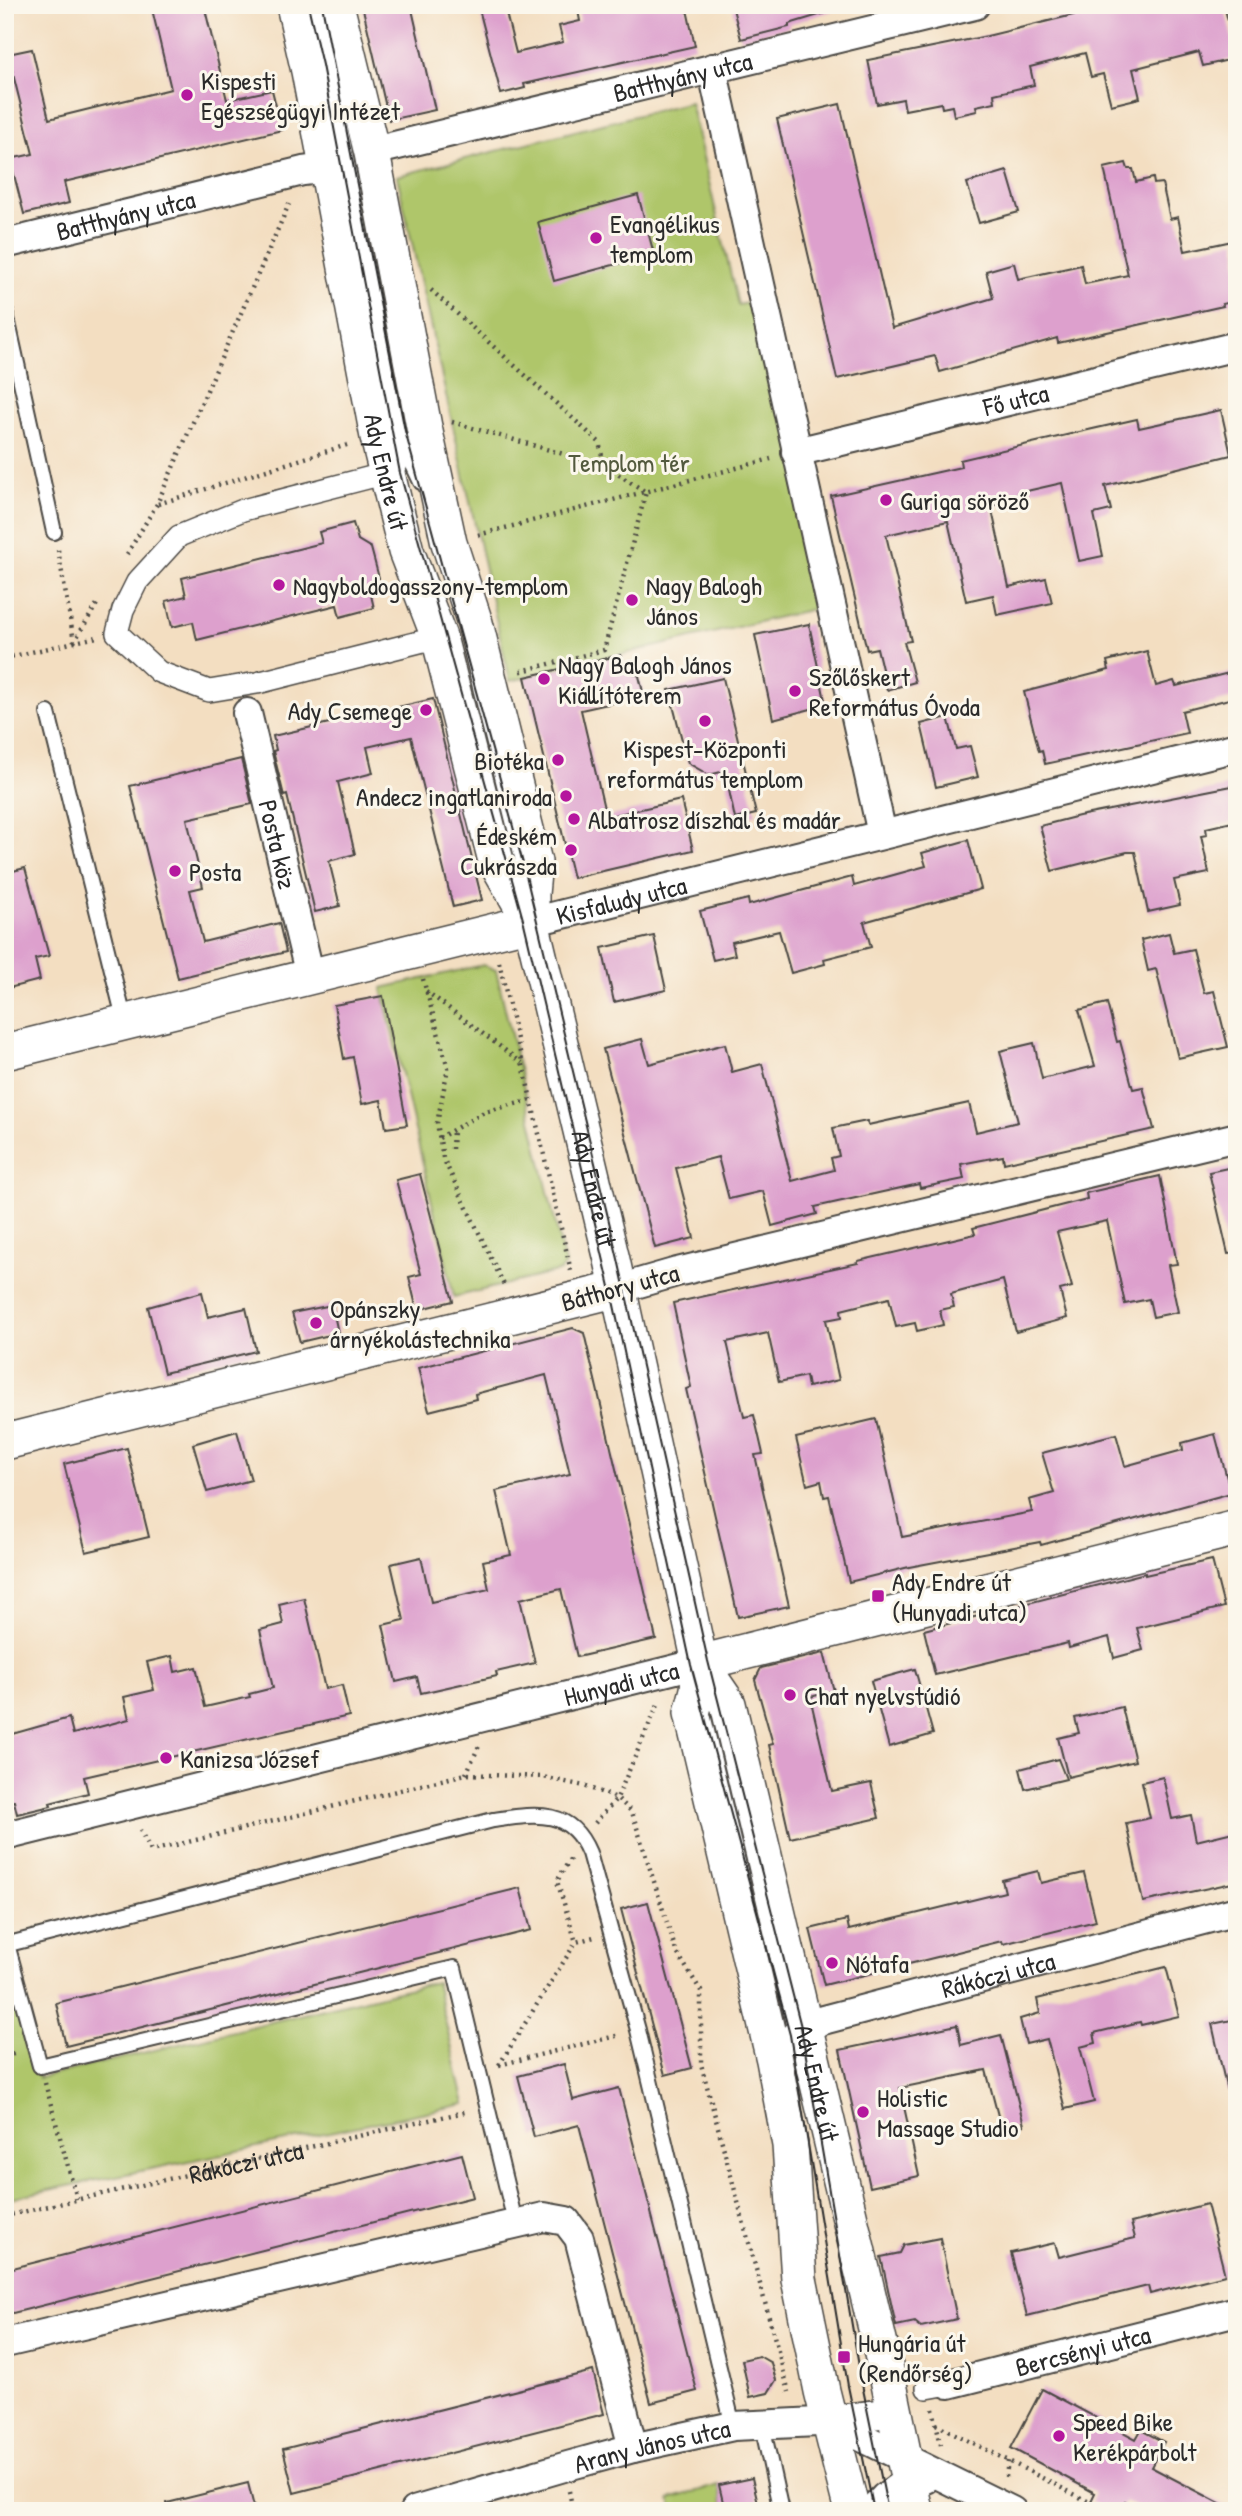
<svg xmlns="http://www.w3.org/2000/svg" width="1242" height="2516" font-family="'Patrick Hand',sans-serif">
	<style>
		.green { fill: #afc66a; stroke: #6d784a; stroke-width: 2 }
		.building { fill: #dda0cd }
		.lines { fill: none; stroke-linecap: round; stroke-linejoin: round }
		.service-casing { stroke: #494642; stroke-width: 18 }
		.pedestrian-casing { stroke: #494642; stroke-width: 24 }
		.minor-casing { stroke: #494642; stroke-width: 32 }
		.tertiary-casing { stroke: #494642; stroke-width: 38 }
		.path { stroke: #494642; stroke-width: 4.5; stroke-dasharray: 2 5; stroke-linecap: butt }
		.service { stroke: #fff; stroke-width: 14 }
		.pedestrian { stroke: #fff; stroke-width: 21 }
		.minor { stroke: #fff; stroke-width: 28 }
		.tertiary { stroke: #fff; stroke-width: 35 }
		.tram { stroke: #2b2b2b; stroke-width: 2 }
		.poi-dot { fill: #b5179e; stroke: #fbf7ec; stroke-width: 2.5 }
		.labels { text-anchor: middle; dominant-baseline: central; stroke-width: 6; stroke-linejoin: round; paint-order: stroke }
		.street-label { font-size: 26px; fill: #2b2b2b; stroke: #fbf7ec }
		.poi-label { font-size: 26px; fill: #2b2b2b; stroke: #fbf7ec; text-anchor: start }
		.park-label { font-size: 26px; fill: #535a3e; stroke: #fbf7ec }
	</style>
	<rect width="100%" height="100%" fill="#fbf7ec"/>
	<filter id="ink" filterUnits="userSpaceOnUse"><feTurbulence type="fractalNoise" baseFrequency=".0143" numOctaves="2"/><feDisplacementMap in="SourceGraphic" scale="14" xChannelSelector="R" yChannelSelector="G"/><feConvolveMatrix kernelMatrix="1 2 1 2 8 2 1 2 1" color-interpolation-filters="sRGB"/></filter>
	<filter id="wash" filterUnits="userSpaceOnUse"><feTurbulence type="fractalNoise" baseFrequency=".00686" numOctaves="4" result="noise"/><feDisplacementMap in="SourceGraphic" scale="28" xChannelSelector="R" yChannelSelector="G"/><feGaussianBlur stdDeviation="1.57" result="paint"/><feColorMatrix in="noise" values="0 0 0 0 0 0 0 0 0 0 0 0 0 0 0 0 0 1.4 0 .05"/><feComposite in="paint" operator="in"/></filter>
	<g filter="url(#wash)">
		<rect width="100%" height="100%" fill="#f3dec1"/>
		<g class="green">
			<polygon points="690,102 738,305 762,300 830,605 510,681 397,176"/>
			<polygon points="483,965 496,970 565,1264 560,1271 454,1297 382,988"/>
			<polygon points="7,1961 39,2078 436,1982 465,2104 5,2199 5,1962"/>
			<polygon points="719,2485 725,2511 673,2511 670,2499"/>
		</g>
		<g id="blocks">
			<g class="building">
				<polygon points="151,5 204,5 227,100 272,90 282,130 64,182 69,203 24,214 10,159 33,154 8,54 32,49 49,119 171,89"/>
				<polygon points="379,5 411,5 435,110 389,120 363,9"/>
				<polygon points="478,5 504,5 516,53 563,42 559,26 580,21 577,5 686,5 695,46 524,84 525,88 501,94"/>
				<polygon points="732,5 831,5 832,11 789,24 789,27 741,39"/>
				<polygon points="1114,5 1224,5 1237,58 1203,66 1199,52 1133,69 1140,98 1111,105 1103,74 1091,77 1085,53 1030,67 1034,85 994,94 995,102 976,106 977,111 954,116 952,106 942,108 941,103 905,110 903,99 877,104 868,60 987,36"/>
				<polygon points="840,104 892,328 993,298 986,271 1014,263 1018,279 1081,265 1085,284 1128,275 1104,168 1126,163 1128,169 1133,169 1136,182 1153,178 1154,184 1162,183 1170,219 1178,217 1185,251 1237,240 1237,301 1222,304 1223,306 1058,343 1057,338 940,372 935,356 837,379 777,119"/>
				<polygon points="1007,171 1019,212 979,223 967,183"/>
				<polygon points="638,195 654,254 554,281 538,222"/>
				<polygon points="1221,410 1231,455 1105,486 1111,510 1094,514 1103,556 1079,561 1062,483 1018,493 1020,500 991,506 1009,587 1046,578 1052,603 997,615 993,595 966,601 948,521 886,535 911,641 904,642 915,682 887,690 877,648 867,650 831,496 961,467 960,460 1075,433 1137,419 1139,428"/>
				<polygon points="353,523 358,540 371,548 379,578 370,591 374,608 340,617 337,605 197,640 193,622 172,627 166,601 186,596 182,578 322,543 319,532"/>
				<polygon points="809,624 826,705 773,719 755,635"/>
				<polygon points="1147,651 1156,686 1174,681 1176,686 1237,671 1237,697 1182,711 1187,733 1045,764 1042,750 1039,751 1024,692 1109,670 1107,661"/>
				<polygon points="621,655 624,667 639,676 644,696 581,710 606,817 681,800 693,850 573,878 525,677"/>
				<polygon points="723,678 756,814 735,819 725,771 709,775 688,763 669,690"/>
				<polygon points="433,699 482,900 453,907 411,737 367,747 373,773 338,782 355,854 329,861 340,906 315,912 287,795 284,796 273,751 276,750 273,736"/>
				<polygon points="948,717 956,749 970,746 978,777 936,787 921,724"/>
				<polygon points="241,759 252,804 187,819 203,887 190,890 203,942 279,923 286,952 178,978 130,786"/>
				<polygon points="1237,785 1237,821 1206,828 1207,835 1201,836 1209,873 1174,880 1180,905 1148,912 1135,852 1127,852 1052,871 1040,826 1079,816"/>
				<polygon points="968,840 981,889 864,922 871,947 824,959 825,964 791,973 779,931 732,942 735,955 713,960 700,911 748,899 749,905 852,877 854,886 926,866 922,853"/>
				<polygon points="25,868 49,956 35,959 40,980 5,989 5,873"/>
				<polygon points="1169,933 1174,953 1193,949 1204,993 1214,991 1228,1047 1178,1058 1156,969 1148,971 1141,940"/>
				<polygon points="654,936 666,990 614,1002 602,948"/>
				<polygon points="383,996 407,1125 386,1128 381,1100 362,1104 353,1057 344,1059 334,1005"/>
				<polygon points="1107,1003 1117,1042 1120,1041 1133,1089 1143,1087 1154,1129 1004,1163 1003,1156 961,1164 964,1179 920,1188 919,1184 815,1207 817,1214 772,1226 763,1191 729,1199 718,1157 676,1168 694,1238 655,1248 603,1049 642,1039 649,1064 725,1044 732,1072 762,1064 792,1181 834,1170 831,1158 839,1156 833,1128 867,1121 868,1125 969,1103 976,1132 1018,1122 1000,1051 1034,1043 1042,1079 1095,1066 1079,1010"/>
				<polygon points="1237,1166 1237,1253 1228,1254 1209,1172"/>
				<polygon points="420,1174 453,1301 417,1310 409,1277 421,1274 396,1180"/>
				<polygon points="1160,1176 1177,1264 1168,1265 1178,1312 1153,1317 1149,1299 1125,1304 1107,1221 1057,1232 1072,1287 1060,1290 1067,1318 1016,1332 1003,1280 951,1294 954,1307 940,1310 943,1325 917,1331 915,1323 896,1327 889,1298 841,1310 842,1317 826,1320 839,1380 808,1387 806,1376 779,1382 768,1333 727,1342 744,1417 754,1415 763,1454 755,1455 789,1606 738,1617 686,1389 691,1387 673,1303 858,1263 858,1261 975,1234 973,1228 1087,1199 1086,1193"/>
				<polygon points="202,1292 208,1317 246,1308 256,1351 164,1373 148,1307"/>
				<polygon points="332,1305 338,1333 300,1342 292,1313"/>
				<polygon points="573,1328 584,1333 656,1639 577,1657 561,1589 520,1599 535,1663 496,1672 497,1676 421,1693 417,1677 396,1682 383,1625 404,1620 391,1564 421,1557 431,1602 489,1589 483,1561 511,1555 496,1491 570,1474 546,1375 475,1394 476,1399 429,1411 418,1368"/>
				<polygon points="876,1419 902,1537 1032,1512 1029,1500 1054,1493 1042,1453 1116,1434 1125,1466 1183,1450 1182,1443 1215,1434 1231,1493 1041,1545 1040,1542 909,1567 849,1582 829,1496 824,1497 821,1481 807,1485 796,1438"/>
				<polygon points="237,1431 251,1480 207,1492 193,1444"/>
				<polygon points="127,1448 149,1537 86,1552 64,1464"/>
				<polygon points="1212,1560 1224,1607 1137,1628 1143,1650 1114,1658 1109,1637 1069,1648 1068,1643 935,1675 924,1630 1145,1573 1145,1575"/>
				<polygon points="304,1598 325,1689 342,1685 349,1716 84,1777 88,1793 50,1803 51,1806 17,1814 14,1801 5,1803 5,1736 69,1718 73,1734 129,1719 124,1697 154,1690 147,1662 172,1656 175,1672 196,1667 205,1707 250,1697 249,1694 273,1688 260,1630 283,1624 279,1604"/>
				<polygon points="824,1653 834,1691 810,1697 832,1791 871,1783 879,1818 790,1838 769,1745 773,1744 755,1680 761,1668"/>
				<polygon points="915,1669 933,1734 889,1747 871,1681"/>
				<polygon points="1122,1707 1135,1761 1068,1777 1058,1738 1079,1733 1075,1718"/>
				<polygon points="1058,1759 1066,1779 1025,1789 1020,1769"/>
				<polygon points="1163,1777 1172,1819 1191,1815 1196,1841 1237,1831 1237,1882 1143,1902 1126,1823 1150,1818 1142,1782"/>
				<polygon points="1038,1871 1041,1883 1084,1873 1096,1921 1003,1944 1002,1941 824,1985 810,1929 847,1920 849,1930 1005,1892 1002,1880"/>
				<polygon points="520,1888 531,1930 66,2046 56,2003"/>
				<polygon points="648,1902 692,2068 665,2075 621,1909"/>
				<polygon points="1166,1967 1179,2016 1141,2025 1140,2022 1094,2033 1096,2043 1080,2047 1094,2102 1065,2109 1047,2039 1026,2044 1020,2019 1040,2013 1037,1999"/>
				<polygon points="1237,2019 1237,2090 1227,2091 1212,2024"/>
				<polygon points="957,2025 961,2045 1001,2035 1024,2125 1002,2131 986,2070 900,2088 919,2176 870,2187 840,2050"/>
				<polygon points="564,2064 573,2100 619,2088 697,2391 651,2403 579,2125 534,2137 518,2076"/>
				<polygon points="462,2154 473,2197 5,2315 5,2270"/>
				<polygon points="1207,2204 1225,2275 1150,2294 1148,2286 1027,2316 1011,2253 1055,2243 1059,2257 1135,2238 1131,2223"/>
				<polygon points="940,2238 957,2319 921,2327 915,2322 896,2326 881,2257 900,2253 904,2245"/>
				<polygon points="759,2356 771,2363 776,2380 768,2393 750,2397 742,2360"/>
				<polygon points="593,2371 604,2414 294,2493 283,2449"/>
				<polygon points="1042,2389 1136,2439 1141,2430 1164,2442 1151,2467 1235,2511 1144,2511 1125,2501 1120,2511 1110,2511 1091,2501 1095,2493 1011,2448"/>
				<polygon points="752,2478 760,2511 725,2511 719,2485"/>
				<polygon points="248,2483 255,2511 168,2511 167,2503"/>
			</g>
		</g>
	</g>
	<g filter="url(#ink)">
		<use href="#blocks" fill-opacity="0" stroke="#494642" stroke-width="2"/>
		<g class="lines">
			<defs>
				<g id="service">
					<polyline points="315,5 328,62 398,433 400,466"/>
					<polyline points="5,309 54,532"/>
					<polyline points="401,440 421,482"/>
					<polyline points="48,713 125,1022"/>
					<polyline points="7,1944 40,2066 454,1968 515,2222"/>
					<path d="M 5,1945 L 493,1820 C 535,1814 570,1807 589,1853 L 638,2030 L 733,2426"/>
					<polyline points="762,2425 781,2511"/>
				</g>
				<g id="pedestrian">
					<polyline points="387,473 243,510 179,536 137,582 123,610 117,633 159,672 209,691 257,683 439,637"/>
					<polyline points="927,2388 949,2384"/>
				</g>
				<g id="minor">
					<polyline points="712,68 882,834"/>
					<path id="s2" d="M 390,147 L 975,5"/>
					<path id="s3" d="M 5,244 L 303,171 L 328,168"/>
					<path id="s4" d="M 796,452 L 1237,346"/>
					<path id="s5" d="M 247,713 L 310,976"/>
					<path id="s6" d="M 531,922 L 1237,747"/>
					<polyline points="618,1289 677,1272 1237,1137"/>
					<path id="s7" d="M 5,1836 L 700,1663"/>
					<path id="s8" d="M 792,2039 L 804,2025 L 1237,1911"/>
					<polyline points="5,2343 544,2217 566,2221 579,2238 633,2448"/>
					<path id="s9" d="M 949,2384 L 1237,2311"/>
					<polyline points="829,2421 1012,2511"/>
					<path id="s10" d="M 414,2511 L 564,2467 L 633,2448 L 733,2426 L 818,2422 L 894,2412"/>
					<polyline points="872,2511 885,2497 908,2480 925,2479"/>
				</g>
				<g id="tertiary">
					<path id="s11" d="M 294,5 L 309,71 L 378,437 L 406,551 L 439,637 L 496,861 L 531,922"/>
					<path id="s12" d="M 336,5 L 372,153 L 424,427 L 449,543 L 475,623 L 534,862 L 531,894 L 531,922 L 612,1260 L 700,1663 L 698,1690 L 692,1713 L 774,2060 L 790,2145 L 799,2279 L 822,2391 L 852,2511"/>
					<polyline points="5,1052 531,922"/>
					<polyline points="5,1442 618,1289"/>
					<path id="s13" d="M 700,1663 L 728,1704 L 888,2379 L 915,2511"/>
					<polyline points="700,1663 1237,1528"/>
				</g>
			</defs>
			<use href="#service" class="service-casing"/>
			<use href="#pedestrian" class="pedestrian-casing"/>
			<use href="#minor" class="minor-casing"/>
			<use href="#tertiary" class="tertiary-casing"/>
			<g class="path">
				<polyline points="431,290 599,442 604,465"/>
				<polyline points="452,422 605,466 646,492 604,650 518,672"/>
				<polyline points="158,504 350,444"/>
				<polyline points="478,535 771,459"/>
				<polyline points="58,550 74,641"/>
				<polyline points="127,554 157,504 289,204"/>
				<polyline points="74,642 97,604"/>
				<polyline points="5,658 97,637"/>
				<polyline points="499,962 571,1271"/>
				<polyline points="423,979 448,1068 437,1123 443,1158 505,1287"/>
				<polyline points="426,991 522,1063"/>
				<polyline points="439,1138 484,1112 531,1100"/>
				<polyline points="452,1149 453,1130"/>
				<polyline points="466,1774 479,1746"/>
				<polyline points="595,1823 617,1798 659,1702"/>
				<polyline points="140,1830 151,1851 466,1774 543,1777 584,1786 617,1798 632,1812 676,1951 701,1991 701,2064 789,2392"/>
				<polyline points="570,1859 557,1881 576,1942"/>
				<polyline points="5,2056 18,2053"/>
				<polyline points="499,2065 576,1942 594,1937"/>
				<polyline points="499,2065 620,2035"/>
				<polyline points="45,2083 77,2199"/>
				<path id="s1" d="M 5,2216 L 469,2111"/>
				<polyline points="933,2409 941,2445"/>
				<polyline points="936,2424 1107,2511"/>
				<polyline points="1006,2477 1008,2461"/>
				<polyline points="569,2491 573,2511"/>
			</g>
			<use href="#service" class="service"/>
			<use href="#pedestrian" class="pedestrian"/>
			<use href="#minor" class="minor"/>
			<use href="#tertiary" class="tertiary"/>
			<g class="tram">
				<polyline points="308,5 322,65 400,473 524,923 611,1291 691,1665 790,2035 848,2386 874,2511"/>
				<polyline points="322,5 405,431 524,867 618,1259 708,1661 801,2027 862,2384 888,2511"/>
			</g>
		</g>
	</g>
	<g class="poi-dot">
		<circle cx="187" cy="95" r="7"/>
		<circle cx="596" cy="238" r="7"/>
		<circle cx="886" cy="500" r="7"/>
		<circle cx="279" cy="585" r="7"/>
		<circle cx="632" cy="600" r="7"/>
		<circle cx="544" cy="679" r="7"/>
		<circle cx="795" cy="691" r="7"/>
		<circle cx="426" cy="710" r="7"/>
		<circle cx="705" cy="721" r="7"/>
		<circle cx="558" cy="760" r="7"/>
		<circle cx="566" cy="796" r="7"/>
		<circle cx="574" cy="819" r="7"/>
		<circle cx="571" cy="850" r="7"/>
		<circle cx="175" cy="871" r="7"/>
		<circle cx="316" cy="1323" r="7"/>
		<rect x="871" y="1589" width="14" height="14" rx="3.5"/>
		<circle cx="790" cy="1695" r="7"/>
		<circle cx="166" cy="1758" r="7"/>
		<circle cx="832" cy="1963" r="7"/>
		<circle cx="863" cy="2112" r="7"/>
		<rect x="837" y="2350" width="14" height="14" rx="3.5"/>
		<circle cx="1059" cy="2436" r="7"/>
	</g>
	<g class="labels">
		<g class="street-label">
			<text stroke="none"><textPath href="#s2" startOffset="301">Batthyány utca</textPath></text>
			<text stroke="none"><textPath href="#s3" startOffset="124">Batthyány utca</textPath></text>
			<text stroke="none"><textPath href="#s4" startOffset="226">Fő utca</textPath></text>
			<text stroke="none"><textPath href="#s11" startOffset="476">Ady Endre út</textPath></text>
			<text stroke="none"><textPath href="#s5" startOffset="135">Posta köz</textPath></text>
			<text stroke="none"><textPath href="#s6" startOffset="93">Kisfaludy utca</textPath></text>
			<text stroke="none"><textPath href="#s12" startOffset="1214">Ady Endre út</textPath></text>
			<text transform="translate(620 1287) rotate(-15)">Báthory utca</text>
			<text stroke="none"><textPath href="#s7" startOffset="635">Hunyadi utca</textPath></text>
			<text stroke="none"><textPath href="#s8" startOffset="219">Rákóczi utca</textPath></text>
			<text stroke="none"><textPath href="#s13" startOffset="439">Ady Endre út</textPath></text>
			<text stroke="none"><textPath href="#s1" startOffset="247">Rákóczi utca</textPath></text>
			<text stroke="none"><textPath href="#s9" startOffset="138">Bercsényi utca</textPath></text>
			<text stroke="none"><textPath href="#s10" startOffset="247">Arany János utca</textPath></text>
		</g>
		<g class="poi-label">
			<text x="201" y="80">Kispesti<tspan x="201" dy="30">Egészségügyi Intézet</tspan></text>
			<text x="610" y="223">Evangélikus<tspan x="610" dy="30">templom</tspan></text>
			<text x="900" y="500">Guriga söröző</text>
			<text x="293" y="585">Nagyboldogasszony-templom</text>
			<text x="646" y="585">Nagy Balogh<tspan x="646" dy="30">János</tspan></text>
			<text x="558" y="664">Nagy Balogh János<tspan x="558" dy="30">Kiállítóterem</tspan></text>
			<text x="809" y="676">Szőlőskert<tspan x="809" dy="30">Református Óvoda</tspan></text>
			<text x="412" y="710" text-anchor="end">Ady Csemege</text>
			<text x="705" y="748" text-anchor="middle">Kispest-Központi<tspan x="705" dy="30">református templom</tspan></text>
			<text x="544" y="760" text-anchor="end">Biotéka</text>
			<text x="552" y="796" text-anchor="end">Andecz ingatlaniroda</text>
			<text x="588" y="819">Albatrosz díszhal és madár</text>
			<text x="557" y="835" text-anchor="end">Édeském<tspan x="557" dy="30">Cukrászda</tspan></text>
			<text x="189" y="871">Posta</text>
			<text x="330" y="1308">Opánszky<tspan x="330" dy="30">árnyékolástechnika</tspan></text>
			<text x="892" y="1581">Ady Endre út<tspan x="892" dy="30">(Hunyadi utca)</tspan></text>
			<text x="804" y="1695">Chat nyelvstúdió</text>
			<text x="180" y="1758">Kanizsa József</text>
			<text x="846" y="1963">Nótafa</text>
			<text x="877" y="2097">Holistic<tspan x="877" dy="30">Massage Studio</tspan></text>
			<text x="858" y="2342">Hungária út<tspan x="858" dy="30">(Rendőrség)</tspan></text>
			<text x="1073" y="2421">Speed Bike<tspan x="1073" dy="30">Kerékpárbolt</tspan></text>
		</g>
		<g class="park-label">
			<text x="629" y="462">Templom tér</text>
		</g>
	</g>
	<rect width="1242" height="2516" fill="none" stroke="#fbf7ec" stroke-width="28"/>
</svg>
